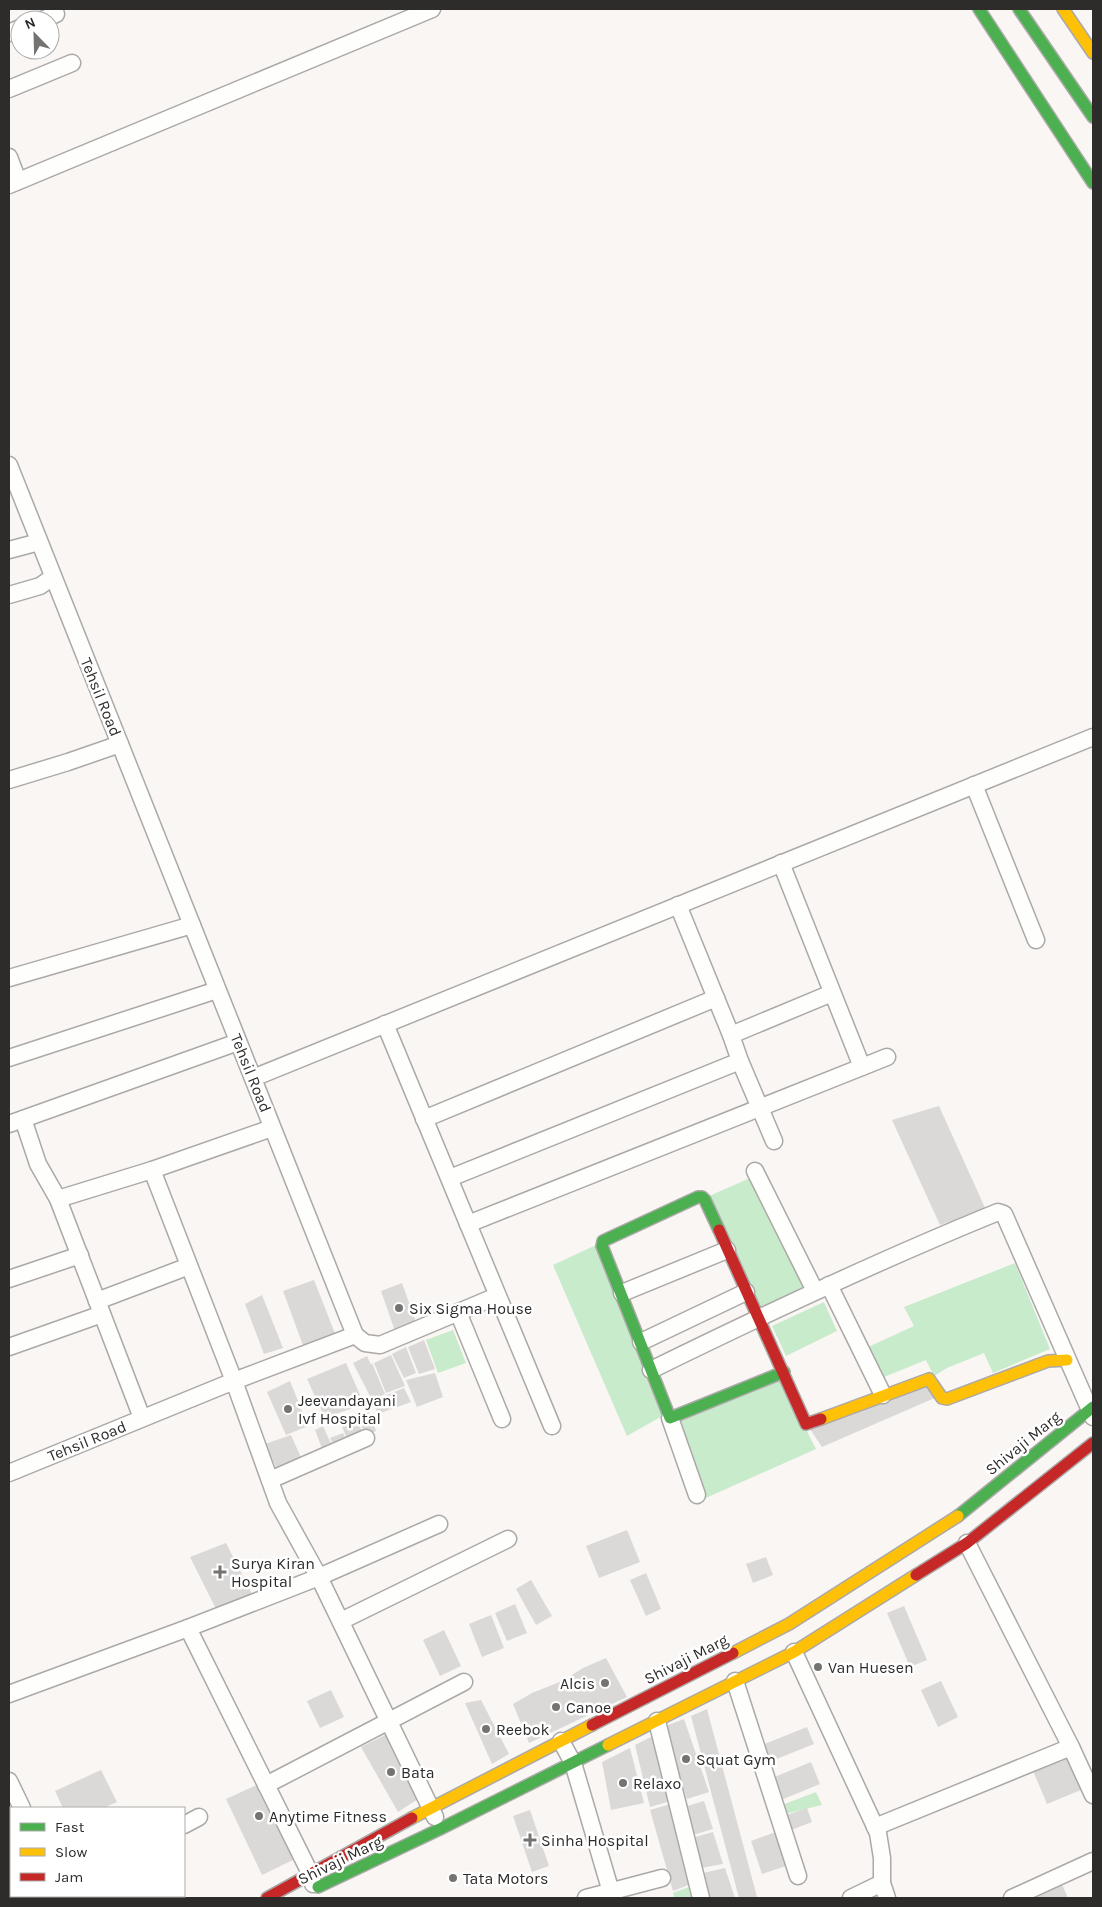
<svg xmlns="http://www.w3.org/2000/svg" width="1102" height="1907" font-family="Karla,sans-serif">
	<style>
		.green { fill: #c8ebcb }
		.building { fill: #dbd9d8 }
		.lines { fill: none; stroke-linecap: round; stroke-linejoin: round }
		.street-casing { stroke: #aba9a8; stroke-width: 19 }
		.fast-casing { stroke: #aba9a8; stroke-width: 14 }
		.slow-casing { stroke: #aba9a8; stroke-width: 14 }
		.jam-casing { stroke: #aba9a8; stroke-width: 14 }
		.street { stroke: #fefefd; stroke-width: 16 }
		.fast { stroke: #4caf50; stroke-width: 11 }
		.slow { stroke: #ffc107; stroke-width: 11 }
		.jam { stroke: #c62828; stroke-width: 11 }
		.poi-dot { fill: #757371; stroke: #fff; stroke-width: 2 }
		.labels { text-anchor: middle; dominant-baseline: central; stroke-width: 5; stroke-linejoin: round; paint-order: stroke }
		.street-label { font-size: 16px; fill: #2e2c2b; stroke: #fff }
		.poi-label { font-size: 16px; fill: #2e2c2b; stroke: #fff; text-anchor: start }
	</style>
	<rect width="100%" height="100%" fill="#f9f6f4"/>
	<g class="green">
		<polygon points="750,1178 805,1288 758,1308 707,1197"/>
		<polygon points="596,1245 664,1415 627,1436 553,1265"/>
		<polygon points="1015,1263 1050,1349 993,1373 984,1353 947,1368 934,1376 926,1360 879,1379 866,1348 914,1326 904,1307"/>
		<polygon points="824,1302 837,1331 786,1356 772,1326"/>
		<polygon points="453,1330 466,1363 438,1373 426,1340"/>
		<polygon points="777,1373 816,1449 699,1501 665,1421"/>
		<polygon points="816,1792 822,1805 785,1814 782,1805"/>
		<polygon points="694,1885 698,1898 674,1898 673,1893"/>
	</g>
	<g class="building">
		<polygon points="939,1106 986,1210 940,1225 892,1120"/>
		<polygon points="314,1280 336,1336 304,1348 283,1291"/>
		<polygon points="402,1283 417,1325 396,1334 381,1291"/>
		<polygon points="262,1295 283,1348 264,1354 245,1304"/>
		<polygon points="424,1340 435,1369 419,1374 408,1347"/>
		<polygon points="406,1347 416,1373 404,1378 392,1354"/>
		<polygon points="391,1355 405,1386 386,1393 374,1363"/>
		<polygon points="367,1356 371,1365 372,1363 385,1394 372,1400 353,1363"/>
		<polygon points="346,1363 364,1404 325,1418 307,1379"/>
		<polygon points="435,1373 443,1397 417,1407 406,1380"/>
		<polygon points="290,1381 308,1426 286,1435 267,1392"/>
		<polygon points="927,1386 937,1397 822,1447 810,1429"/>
		<polygon points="404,1388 411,1402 378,1414 372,1401"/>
		<polygon points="368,1410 376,1431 366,1436 357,1415"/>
		<polygon points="357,1418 364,1437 349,1444 341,1424"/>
		<polygon points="323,1426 334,1450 324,1454 315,1430"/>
		<polygon points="343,1433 348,1444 335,1449 330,1438"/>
		<polygon points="291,1435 302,1460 278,1471 265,1444"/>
		<polygon points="627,1530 640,1562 599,1578 586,1546"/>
		<polygon points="226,1543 253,1596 218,1613 190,1557"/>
		<polygon points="766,1557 773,1575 753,1583 746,1564"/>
		<polygon points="646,1573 661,1609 646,1616 630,1580"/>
		<polygon points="531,1580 552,1616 536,1625 516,1589"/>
		<polygon points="515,1604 527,1633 507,1641 495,1613"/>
		<polygon points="904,1606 927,1660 910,1667 887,1613"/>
		<polygon points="491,1615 504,1648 482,1657 469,1624"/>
		<polygon points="444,1630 461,1666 440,1676 423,1640"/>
		<polygon points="606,1658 627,1697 529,1743 513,1704 532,1693 562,1681 583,1668"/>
		<polygon points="941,1681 958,1717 938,1727 921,1690"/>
		<polygon points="331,1690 344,1717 320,1728 307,1701"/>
		<polygon points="481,1700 509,1754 492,1764 465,1703"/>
		<polygon points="707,1709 757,1897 753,1898 739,1898 691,1716"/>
		<polygon points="684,1719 709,1792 687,1799 663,1727"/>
		<polygon points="807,1727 814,1744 769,1762 762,1745"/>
		<polygon points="387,1734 421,1797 398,1812 361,1747"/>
		<polygon points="655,1735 674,1800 650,1807 635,1745"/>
		<polygon points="630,1748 644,1803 611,1810 602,1762"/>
		<polygon points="1064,1752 1081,1790 1047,1804 1031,1766"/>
		<polygon points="811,1762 820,1784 781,1800 772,1778"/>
		<polygon points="101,1770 117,1802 103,1808 63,1808 55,1791"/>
		<polygon points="261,1783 297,1858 262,1875 226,1799"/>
		<polygon points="704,1801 713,1829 693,1835 684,1807"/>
		<polygon points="674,1803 696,1882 673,1891 650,1810"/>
		<polygon points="807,1808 812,1822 789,1831 784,1816"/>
		<polygon points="530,1810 549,1866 532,1872 513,1816"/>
		<polygon points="781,1830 792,1864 762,1874 751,1841"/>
		<polygon points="713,1832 723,1864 701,1868 692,1838"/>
		<polygon points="725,1868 735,1898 709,1898 703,1873"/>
		<polygon points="1061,1882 1068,1898 1024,1898"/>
	</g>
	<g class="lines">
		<defs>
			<g id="street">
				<polyline points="42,20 56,14"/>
				<polyline points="9,33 20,28"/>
				<polyline points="9,89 72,63"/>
				<polyline points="9,157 18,181"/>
				<polyline points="9,185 432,9"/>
				<polyline points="9,465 355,1335"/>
				<polyline points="9,550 39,542"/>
				<polyline points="9,595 40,586 53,577"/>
				<polyline points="9,780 68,762 120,744"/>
				<polyline points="974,785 1036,940"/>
				<polyline points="781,863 862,1067"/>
				<polyline points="678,905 731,1035 740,1061 774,1141"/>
				<polyline points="9,978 192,925"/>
				<polyline points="385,1024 552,1426"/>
				<polyline points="731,1035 832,993"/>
				<polyline points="9,1058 217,990"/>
				<polyline points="253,1078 1093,737"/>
				<polyline points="23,1119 38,1164 58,1199 142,1418"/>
				<polyline points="424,1119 716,998"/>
				<polyline points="9,1124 238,1042"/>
				<polyline points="152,1170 234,1381 278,1503 319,1577 435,1817"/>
				<polyline points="755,1171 815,1291"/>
				<polyline points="450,1178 740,1061"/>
				<polyline points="58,1199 152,1170 272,1128"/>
				<polyline points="468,1224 887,1057"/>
				<polyline points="9,1279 80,1255"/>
				<polyline points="829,1285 883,1395"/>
				<polyline points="622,1293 727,1250"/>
				<polyline points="97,1301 189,1266"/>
				<polyline points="458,1312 502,1419"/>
				<polyline points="355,1335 365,1343 380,1345 497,1296"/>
				<polyline points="641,1342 746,1292"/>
				<polyline points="9,1347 102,1314"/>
				<path d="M 651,1370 C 765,1314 880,1260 998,1212 L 1004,1214 L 1093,1417"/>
				<polyline points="670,1418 697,1495"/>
				<polyline points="9,1473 234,1381 355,1335"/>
				<polyline points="270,1480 366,1438"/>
				<polyline points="967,1543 1071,1747 1093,1795"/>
				<polyline points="341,1621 508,1539"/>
				<polyline points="188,1628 311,1875 313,1884"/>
				<polyline points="794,1652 878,1833 882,1858 882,1883 887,1898"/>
				<polyline points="735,1681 798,1876"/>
				<polyline points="9,1694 188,1628 319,1577 439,1524"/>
				<polyline points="657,1721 701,1898"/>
				<polyline points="561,1741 573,1763 611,1892"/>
				<polyline points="9,1781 22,1808"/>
				<polyline points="266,1785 464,1682"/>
				<polyline points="184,1825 199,1817"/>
				<polyline points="875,1827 1071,1747"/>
				<polyline points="9,1848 11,1847"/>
				<polyline points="63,1896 64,1898"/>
				<polyline points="586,1898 662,1878"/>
				<polyline points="851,1898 882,1883"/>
				<polyline points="1012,1898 1093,1861"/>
			</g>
			<g id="fast">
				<polyline points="979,9 1093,183"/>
				<polyline points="1019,9 1093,117"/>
				<polyline points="719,1230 705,1200 702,1197 698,1197 603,1241 602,1246 670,1418 784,1372"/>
				<polyline points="958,1516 1093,1407"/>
				<polyline points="318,1887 440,1829 608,1745"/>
			</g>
			<g id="slow">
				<polyline points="1063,9 1093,53"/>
				<polyline points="821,1419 929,1379 942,1398 947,1399 1048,1361 1067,1360"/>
				<polyline points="733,1653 789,1624 958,1516"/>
				<polyline points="608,1745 794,1652 916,1575"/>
				<polyline points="412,1818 592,1725"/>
			</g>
			<g id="jam">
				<polyline points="719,1230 806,1424 821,1419"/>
				<polyline points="916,1575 967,1543 1093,1443"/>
				<polyline points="592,1725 733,1653"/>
				<polyline points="267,1898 412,1818"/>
			</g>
		</defs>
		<use href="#street" class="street-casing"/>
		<use href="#fast" class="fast-casing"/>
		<use href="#slow" class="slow-casing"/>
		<use href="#jam" class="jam-casing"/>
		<use href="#street" class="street"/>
		<use href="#fast" class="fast"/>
		<use href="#slow" class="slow"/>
		<use href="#jam" class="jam"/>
	</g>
	<g class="poi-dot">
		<circle cx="399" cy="1308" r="5"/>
		<circle cx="288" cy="1409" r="5"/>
		<path d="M217.5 1564.5h5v5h5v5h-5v5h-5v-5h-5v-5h5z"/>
		<circle cx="818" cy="1667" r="5"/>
		<circle cx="605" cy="1683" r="5"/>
		<circle cx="556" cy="1707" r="5"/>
		<circle cx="486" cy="1729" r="5"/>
		<circle cx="686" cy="1759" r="5"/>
		<circle cx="391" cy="1772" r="5"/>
		<circle cx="623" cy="1783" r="5"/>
		<circle cx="259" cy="1816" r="5"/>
		<path d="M527.5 1832.5h5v5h5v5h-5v5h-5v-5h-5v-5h5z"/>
		<circle cx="453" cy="1878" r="5"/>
	</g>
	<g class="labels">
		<g class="street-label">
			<text transform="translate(101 697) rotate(68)">Tehsil Road</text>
			<text transform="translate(251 1073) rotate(68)">Tehsil Road</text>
			<text transform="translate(87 1441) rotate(-22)">Tehsil Road</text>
			<text transform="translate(1023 1443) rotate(-39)">Shivaji Marg</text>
			<text transform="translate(686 1659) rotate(-27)">Shivaji Marg</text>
			<text transform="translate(340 1860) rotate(-26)">Shivaji Marg</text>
		</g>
		<g class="poi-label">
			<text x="409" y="1308">Six Sigma House</text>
			<text x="298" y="1400">Jeevandayani<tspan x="298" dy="18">Ivf Hospital</tspan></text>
			<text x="231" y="1563">Surya Kiran<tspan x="231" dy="18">Hospital</tspan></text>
			<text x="828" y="1667">Van Huesen</text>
			<text x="595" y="1683" text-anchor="end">Alcis</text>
			<text x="566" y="1707">Canoe</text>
			<text x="496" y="1729">Reebok</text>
			<text x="696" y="1759">Squat Gym</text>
			<text x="401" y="1772">Bata</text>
			<text x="633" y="1783">Relaxo</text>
			<text x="269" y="1816">Anytime Fitness</text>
			<text x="541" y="1840">Sinha Hospital</text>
			<text x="463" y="1878">Tata Motors</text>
		</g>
	</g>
	<rect width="1102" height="1907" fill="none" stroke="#2e2c2b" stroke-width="20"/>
	<rect x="10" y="1807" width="175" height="90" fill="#ffffff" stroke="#ababaa"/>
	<rect x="20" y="1823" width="25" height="8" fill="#4caf50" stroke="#ababaa"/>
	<text x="55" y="1832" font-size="15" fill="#2e2c2b">Fast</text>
	<rect x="20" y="1848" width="25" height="8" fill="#ffc107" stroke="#ababaa"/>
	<text x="55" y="1857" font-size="15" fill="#2e2c2b">Slow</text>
	<rect x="20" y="1873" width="25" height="8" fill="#c62828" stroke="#ababaa"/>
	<text x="55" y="1882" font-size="15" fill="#2e2c2b">Jam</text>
	<g transform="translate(35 35) rotate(337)"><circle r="24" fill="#ffffff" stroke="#ababaa"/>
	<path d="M0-4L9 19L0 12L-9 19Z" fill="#757371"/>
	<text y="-8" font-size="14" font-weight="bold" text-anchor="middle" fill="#2e2c2b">N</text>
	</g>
</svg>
